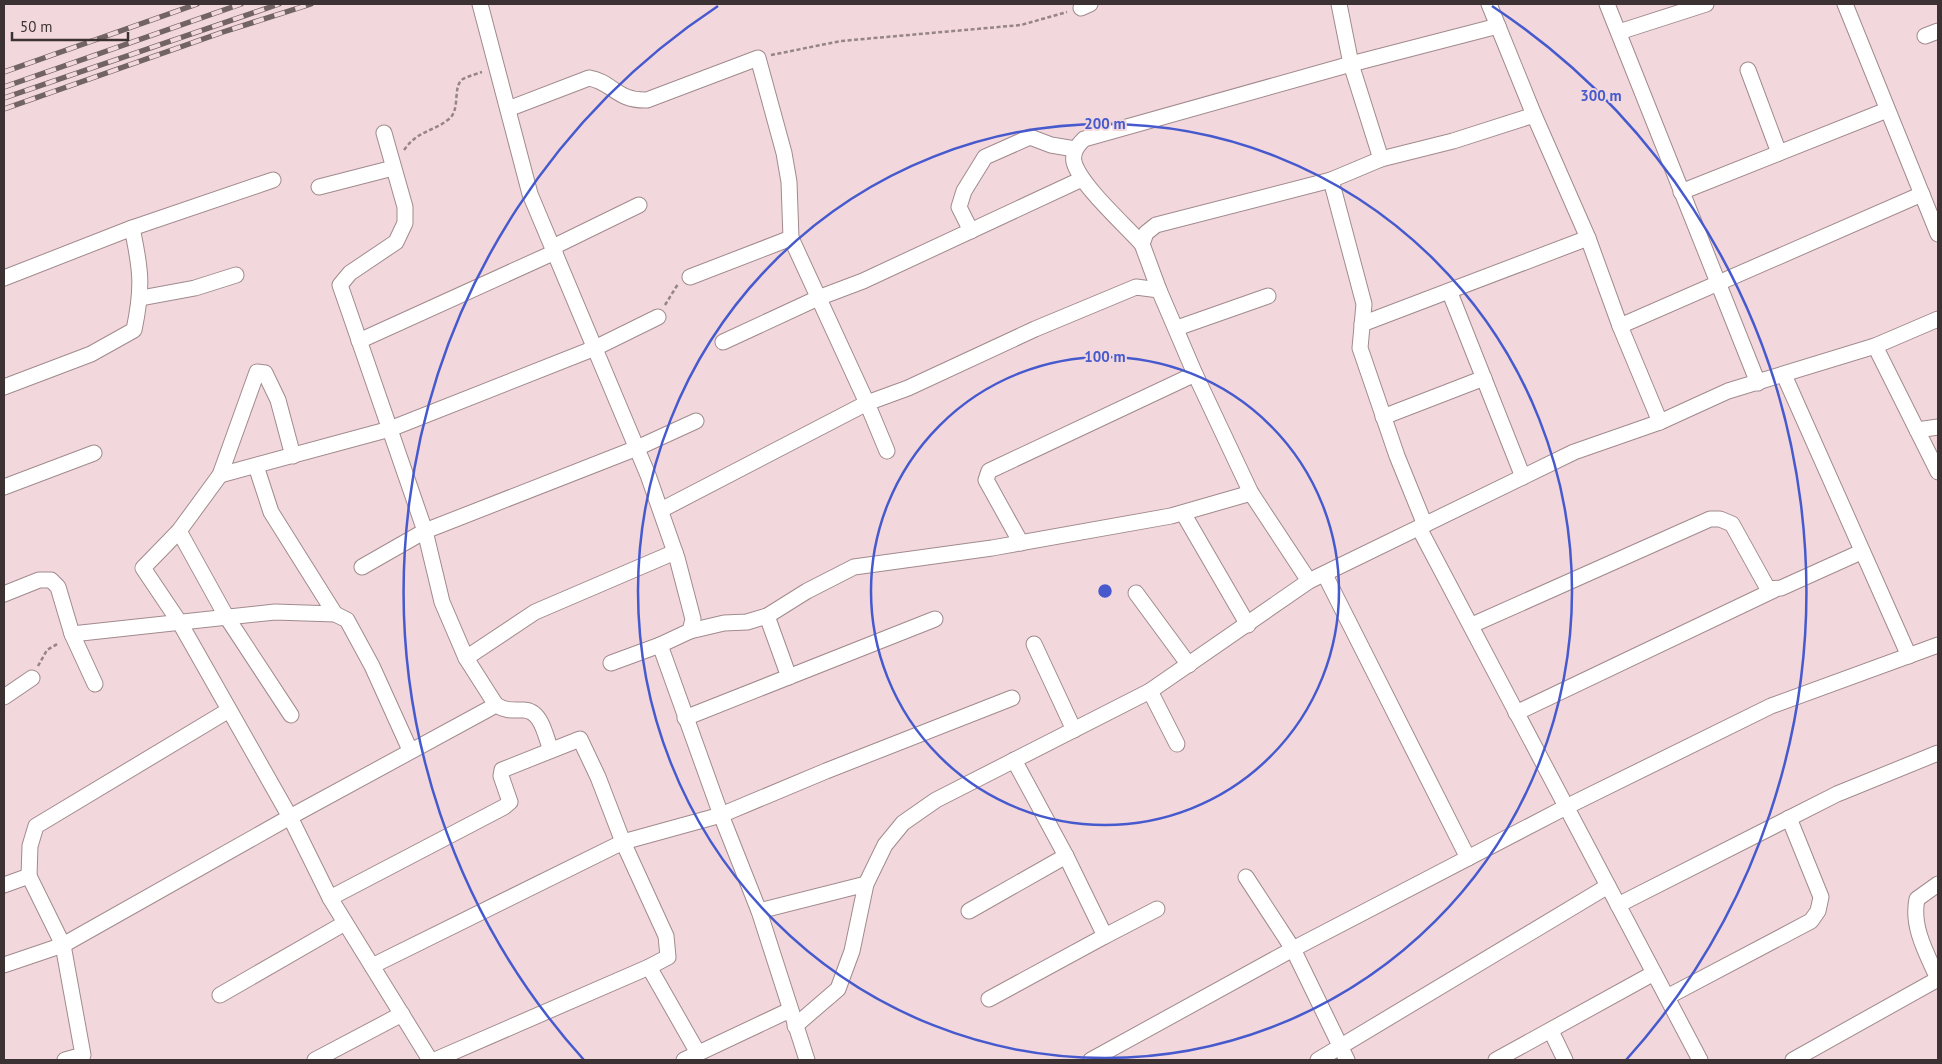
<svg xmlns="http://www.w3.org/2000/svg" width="1942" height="1064" font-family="'PT Sans',sans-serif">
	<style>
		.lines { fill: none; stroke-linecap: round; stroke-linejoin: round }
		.street-casing { stroke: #a18a8d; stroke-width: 17 }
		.path { stroke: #968487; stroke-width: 2.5; stroke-dasharray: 4 2.5; stroke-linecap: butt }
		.street { stroke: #fff; stroke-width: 15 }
		.rail-casing { stroke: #726365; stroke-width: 5.5 }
		.rail { stroke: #f2d8dc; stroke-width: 4; stroke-dasharray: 11; stroke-linecap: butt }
		.ring { fill: none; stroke: #465ace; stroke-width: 2.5 }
		.centre { fill: #465ace; stroke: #f2d8dc; stroke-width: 2.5 }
		.ring-label { font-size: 15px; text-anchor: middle; font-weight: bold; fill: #465ace; stroke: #f2d8dc; stroke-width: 4; stroke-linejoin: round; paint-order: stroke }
	</style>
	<rect width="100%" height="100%" fill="#f2d8dc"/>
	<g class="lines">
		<defs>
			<g id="street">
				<polyline points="480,4 530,194 648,475 677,558 693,619 690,631 660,645 611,663"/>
				<polyline points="1339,4 1351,64 1381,159 1331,180 1364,304 1360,348 1397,456 1425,525"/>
				<polyline points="1489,4 1534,115 1588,238 1620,326 1660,422"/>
				<polyline points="1607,4 1758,383"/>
				<polyline points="1845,4 1938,234"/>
				<polyline points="1081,8 1090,4"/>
				<polyline points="1619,32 1706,4"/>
				<polyline points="1925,36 1938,31"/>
				<polyline points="1748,70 1779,153"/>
				<path d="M 508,109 L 589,78 C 613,82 616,101 647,100 L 758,58 L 784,153 L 789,182 L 791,238 L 867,403 L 887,451"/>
				<polyline points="384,133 405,207 405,223 396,242 350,273 340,285 425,531 442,602 466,658"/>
				<polyline points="1381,159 1453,141 1534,115"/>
				<polyline points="319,187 393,168"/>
				<polyline points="1681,192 1887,110"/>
				<polyline points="132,228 273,180"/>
				<polyline points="971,231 959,207 964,191 985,157 1030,137 1051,145 1075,149"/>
				<path d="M 1142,244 C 1125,225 1080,185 1074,162 C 1072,152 1078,145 1084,139 L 1351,64 L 1498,26"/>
				<polyline points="553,247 639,205"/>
				<polyline points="690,277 791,238"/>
				<path d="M 4,278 L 132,228 C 141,270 143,287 134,330 L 91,354 L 4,387"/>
				<polyline points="1159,290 1142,244 1146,233 1156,225 1331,180"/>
				<polyline points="1450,293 1523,477"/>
				<polyline points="141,298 195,288 236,275"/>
				<polyline points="1362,324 1588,238"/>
				<polyline points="1620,326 1922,194"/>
				<polyline points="1177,328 1268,296"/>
				<polyline points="359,341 555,252"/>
				<polyline points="723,342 818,298 863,281 1082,179"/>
				<polyline points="1875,346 1938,472"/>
				<polyline points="1784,375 1909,656"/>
				<polyline points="1383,417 1484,378"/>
				<polyline points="1917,430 1938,427"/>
				<polyline points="293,456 278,400 265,373 257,372 220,475 179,531 143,568 180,623 290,817 330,898 430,1060"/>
				<polyline points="256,466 271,512 335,614"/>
				<polyline points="220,475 390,429 595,348 658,317"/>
				<polyline points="4,487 94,453"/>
				<polyline points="661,510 867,403 908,388 1035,329 1136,287 1159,290 1195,374 1251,493 1309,581"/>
				<polyline points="1183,513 1248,625"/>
				<polyline points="1419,528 1700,1060"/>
				<polyline points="179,531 226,616 291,715"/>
				<polyline points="1021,543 986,480 989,471 1195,374"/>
				<polyline points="362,567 425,531 637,448 696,421"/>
				<polyline points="1325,575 1468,858"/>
				<polyline points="1136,593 1189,665"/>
				<polyline points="4,594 39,580 51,580 58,587 72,634 95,684"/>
				<polyline points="767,616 789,677"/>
				<polyline points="1472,625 1710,519 1720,519 1732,524 1768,589 1781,588 1861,552"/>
				<polyline points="690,631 724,623 747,622 767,616 807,591 854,567 992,548 1171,516 1251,493"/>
				<polyline points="72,634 275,612 335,614 347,620 372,666 410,750"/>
				<polyline points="1034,644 1074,730"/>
				<polyline points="660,645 721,815 759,911 807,1060"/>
				<polyline points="1150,691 1177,744"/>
				<polyline points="4,697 32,678"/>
				<polyline points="496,705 466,658 535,612 675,552"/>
				<polyline points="1516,713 1774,590"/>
				<polyline points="685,718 935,619"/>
				<polyline points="29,876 63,945 83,1055 65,1060"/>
				<polyline points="1246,877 1293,949 1347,1060"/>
				<polyline points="4,885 29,876 30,846 36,826 229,710"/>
				<polyline points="330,898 504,807 510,802 501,776 502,770 580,739 598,777 623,842 721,815 826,771 1012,698"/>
				<polyline points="1618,905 1837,794 1938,753"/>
				<polyline points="759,911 866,884"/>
				<polyline points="969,911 1066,856"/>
				<polyline points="1105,936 1157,909"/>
				<path d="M 4,965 L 63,945 L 290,817 L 496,705 C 506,711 512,710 523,710 C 542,710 545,736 551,750"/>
				<polyline points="372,966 623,842 666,936 668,957 649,967"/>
				<path d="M 1938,979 C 1927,954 1911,927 1917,899 L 1938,884"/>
				<polyline points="220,995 345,923"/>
				<polyline points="1667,997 1811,921 1818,911 1821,897 1789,818"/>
				<polyline points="989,999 1105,936 1066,856 1014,760"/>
				<polyline points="795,1026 838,989 852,951 866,884 885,845 903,823 936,800 1150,691 1309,581 1574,452 1660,422 1728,391 1875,346 1938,319"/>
				<polyline points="1551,1031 1565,1060"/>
				<polyline points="315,1060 402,1014"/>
				<polyline points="435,1060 649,967 698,1053"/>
				<polyline points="684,1060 790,1010"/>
				<polyline points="1091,1060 1293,949 1566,807 1771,706 1938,645"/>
				<polyline points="1318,1060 1608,886"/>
				<polyline points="1496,1060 1654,973"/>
				<polyline points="1793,1060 1938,979"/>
			</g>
		</defs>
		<use href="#street" class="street-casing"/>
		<g class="path">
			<polyline points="771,55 841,41 1021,25 1067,12"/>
			<path d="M 404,150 C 418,130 433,132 449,119 C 461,109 452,86 463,79 C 469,76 476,74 482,72"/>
			<polyline points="665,305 678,284"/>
			<polyline points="38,666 47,650 59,643"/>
		</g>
		<use href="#street" class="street"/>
		<defs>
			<g id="rail">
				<polyline points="4,72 197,4"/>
				<polyline points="4,87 241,4"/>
				<polyline points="4,98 279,4"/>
				<polyline points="4,109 223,32 311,4"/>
			</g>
		</defs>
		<use href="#rail" class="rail-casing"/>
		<use href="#rail" class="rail"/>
	</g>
	<g class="ring">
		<circle cx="1105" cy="591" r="234"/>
		<circle cx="1105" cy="591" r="467"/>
		<path d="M584 1060A701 701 0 0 1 718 6M1492 6A701 701 0 0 1 1626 1060"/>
	</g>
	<circle cx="1105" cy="591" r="8" class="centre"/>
	<g class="ring-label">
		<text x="1601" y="101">300 m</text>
		<text x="1105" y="129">200 m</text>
		<text x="1105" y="362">100 m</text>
	</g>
	<rect width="1942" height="1064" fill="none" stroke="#3c3233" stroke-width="10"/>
	<path d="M12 32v8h116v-8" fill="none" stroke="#3c3233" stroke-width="2.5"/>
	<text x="20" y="32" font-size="15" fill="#3c3233" stroke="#f2d8dc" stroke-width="4" paint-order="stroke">50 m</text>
</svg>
